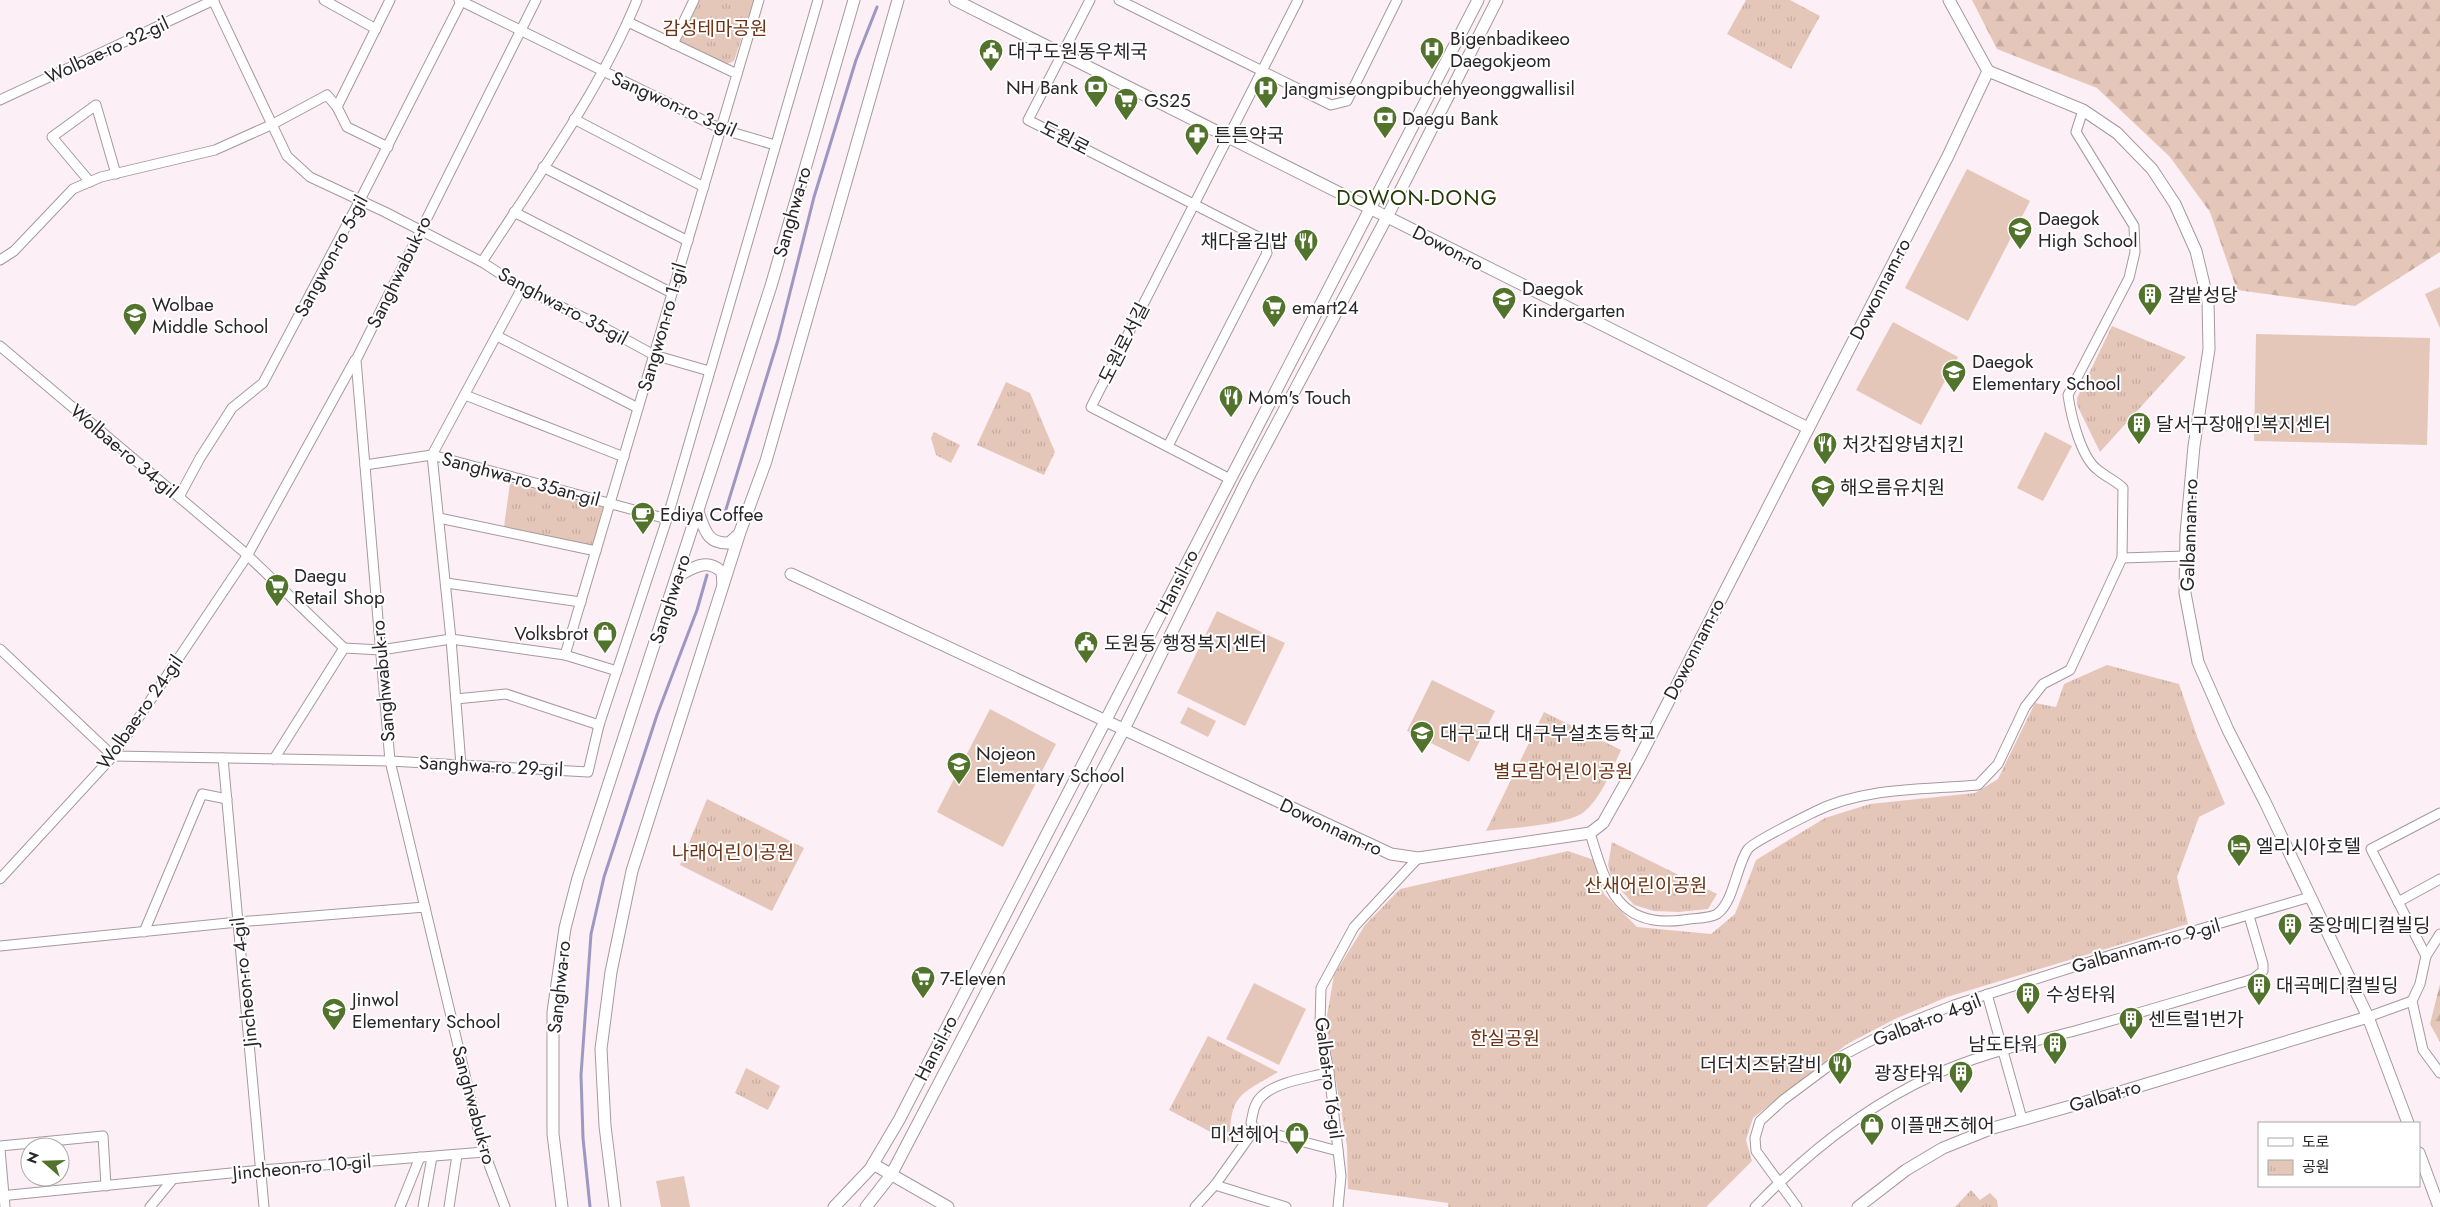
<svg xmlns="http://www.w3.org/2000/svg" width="2440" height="1207" font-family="Jost,'Noto Sans KR',sans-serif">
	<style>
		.grass { fill: #e5c7b9 }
		.forest { fill: url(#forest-firs) }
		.park { fill: url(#park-tufts) }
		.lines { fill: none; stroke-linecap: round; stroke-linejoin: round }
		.stream { stroke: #9d97c3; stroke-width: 3 }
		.street-casing { stroke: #a5999e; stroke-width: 11 }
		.secondary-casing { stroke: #a5999e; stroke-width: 13 }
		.street { stroke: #fff; stroke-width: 9 }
		.secondary { stroke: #fff; stroke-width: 11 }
		.labels { text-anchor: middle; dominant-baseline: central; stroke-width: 4; stroke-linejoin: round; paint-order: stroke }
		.park-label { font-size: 19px; fill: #6d3113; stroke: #fff }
		.poi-label { font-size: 19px; fill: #2a2527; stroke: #fff; text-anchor: start }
		.street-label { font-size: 19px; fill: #2a2527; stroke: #fff }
		.quarter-label { font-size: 21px; letter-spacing: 1px; fill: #263c08; stroke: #fff }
	</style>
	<defs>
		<pattern id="forest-firs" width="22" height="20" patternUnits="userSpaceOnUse" patternTransform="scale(1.25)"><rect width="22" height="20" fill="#e5c7b9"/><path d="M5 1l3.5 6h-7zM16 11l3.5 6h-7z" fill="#c5ab9f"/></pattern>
		<pattern id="park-tufts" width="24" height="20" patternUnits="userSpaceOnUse" patternTransform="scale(1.25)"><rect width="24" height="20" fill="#e5c7b9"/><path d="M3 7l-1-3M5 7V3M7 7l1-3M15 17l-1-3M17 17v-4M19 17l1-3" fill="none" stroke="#c5ab9f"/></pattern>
	</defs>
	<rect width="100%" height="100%" fill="#fceff5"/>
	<g class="grass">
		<polygon points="1967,169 2030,201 1968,321 1905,288"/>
		<polygon points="2440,287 2440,328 2425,294"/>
		<polygon points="1893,322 1958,357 1921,425 1856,390"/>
		<polygon points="2256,334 2430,338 2427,445 2254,441"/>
		<polygon points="2045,432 2072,446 2043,501 2017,488"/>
		<polygon points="1217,611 1285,643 1245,726 1177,693"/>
		<polygon points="1432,680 1495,711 1469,762 1407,731"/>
		<polygon points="1188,707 1216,721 1208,737 1180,723"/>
		<polygon points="990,709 1056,744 1003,847 937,812"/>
		<polygon points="1254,983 1306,1009 1279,1065 1226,1039"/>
		<polygon points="684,1176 690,1207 661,1207 656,1181"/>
	</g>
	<g class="forest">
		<polygon points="1972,0 2440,0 2440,252 2355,306 2237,290 2210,212 2170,157 2097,88 1997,49"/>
		<polygon points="2440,984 2440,1042 2430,1024"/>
	</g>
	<g class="park">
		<polygon points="697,0 754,0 734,61 725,65 681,45 680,38"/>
		<polygon points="1746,0 1790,0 1820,16 1791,69 1727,34"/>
		<polygon points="2112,326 2186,357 2100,452 2077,405 2077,398"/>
		<polygon points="1006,382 1030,393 1055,452 1044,475 977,445"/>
		<polygon points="934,432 960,445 951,463 936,455 931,438"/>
		<polygon points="510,483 603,507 593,546 504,527"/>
		<polygon points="2107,665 2179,684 2198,739 2225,804 2199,817 2177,877 2188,924 1947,997 1895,1019 1847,1044 1753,1118 1746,1140 1752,1161 1706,1207 1448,1207 1448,1203 1348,1189 1347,1146 1326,1022 1334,975 1365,925 1400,889 1568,851 1597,861 1604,894 1637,927 1711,934 1735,914 1756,860 1825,818 1870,804 1975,793 1998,779 2035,703 2056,707 2064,684"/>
		<path d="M 1544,712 L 1621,750 C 1611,771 1602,797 1584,812 C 1568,825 1509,828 1486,831 Z"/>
		<polygon points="707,799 804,848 772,911 680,865"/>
		<polygon points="1612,842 1717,894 1708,909 1679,912 1654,911 1634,905 1612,880 1608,865"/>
		<path d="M 1208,1036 L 1278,1072 C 1240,1095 1230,1094 1230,1142 L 1169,1110 Z"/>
		<polygon points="746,1068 780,1086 768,1110 735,1093"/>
		<polygon points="1971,1190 1980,1200 1990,1193 1997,1200 1998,1207 1955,1207"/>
	</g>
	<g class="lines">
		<g class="stream">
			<polyline points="723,519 778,340 814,197 856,60 877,7"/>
			<polyline points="590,1207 583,1138 581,1075 591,934 604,877 657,715 697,610 707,575"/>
		</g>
		<defs>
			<g id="street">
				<polyline points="213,0 287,156 310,177 385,212 482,262 522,288 601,326 654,355 709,371"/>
				<polyline points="324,0 376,29"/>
				<polyline points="459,0 721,129 775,145"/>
				<polyline points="1090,0 1028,120 1264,240 1267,253 1168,446"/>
				<polyline points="1119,0 1331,105 1347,101 1397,0"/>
				<polyline points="628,22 737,74"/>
				<polyline points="673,44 694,0"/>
				<polyline points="0,100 214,0"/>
				<polyline points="574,119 704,187"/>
				<polyline points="388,147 347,127 337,107 390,0"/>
				<polyline points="543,167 688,241"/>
				<polyline points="90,182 52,137 96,105 116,174"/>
				<polyline points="514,212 672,293"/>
				<polyline points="0,260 14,251 73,189 101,177 215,150 273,124 327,95 337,107"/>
				<path d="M 482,262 C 536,178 599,93 637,0"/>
				<polyline points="497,336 638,408"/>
				<polyline points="0,346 244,552 344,648"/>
				<polyline points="465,395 624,457"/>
				<polyline points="365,465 432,455 667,519"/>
				<polyline points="1230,479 1091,407 1298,0"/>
				<polyline points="179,497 200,458 232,408 263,383 360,200 462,0"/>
				<polyline points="439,518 596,551"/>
				<polyline points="2122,558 2185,556"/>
				<polyline points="446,583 581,602"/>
				<polyline points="344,648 381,650 451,639 565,655 617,671"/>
				<polyline points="0,649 113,756 390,761 588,772 599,725 667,519 818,0"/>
				<polyline points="565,655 759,0"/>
				<polyline points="456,699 506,694 599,725"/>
				<polyline points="223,758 264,1207"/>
				<polyline points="274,759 344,648"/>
				<polyline points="461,765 451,639 432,455 522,288"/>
				<path d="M 1590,833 C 1606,885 1617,929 1683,920 C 1692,918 1709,919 1717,914 C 1734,902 1736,866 1748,849 C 1753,842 1802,818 1814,812 C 1863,787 1924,790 1978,785 L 1998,764 L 2025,707 L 2043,684 L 2070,670 L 2122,558 L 2123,488 C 2115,480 2106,477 2098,470 C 2081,458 2071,416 2068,395 L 2129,278 L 2135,252 L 2134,226 L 2076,132 L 2083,110"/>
				<polyline points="0,879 113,756 247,556 355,360"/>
				<polyline points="2398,902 2440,879"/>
				<polyline points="144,932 202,794 227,799"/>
				<polyline points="0,946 238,922 425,907"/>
				<polyline points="2426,956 2371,849 2440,813"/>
				<polyline points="1987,994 2022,1119"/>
				<polyline points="2412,1001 2423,1050 2440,1073"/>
				<polyline points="2368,1017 2412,1001 2420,984 2426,956 2440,934"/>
				<polyline points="1255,1129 1338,1151"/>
				<polyline points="0,1146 103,1136 106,1186"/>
				<polyline points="0,1149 5,1207"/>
				<polyline points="1215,1185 1286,1207"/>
				<polyline points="0,1196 262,1170 484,1152"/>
				<polyline points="150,1207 173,1179"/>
				<polyline points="400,1207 420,1157"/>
				<polyline points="423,1207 432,1157"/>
				<polyline points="449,1207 457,1155"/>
				<polyline points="505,1207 482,1146 390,761 356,360 536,0"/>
				<path d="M 1195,1207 L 1215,1185 L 1255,1129 L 1251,1123 C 1253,1113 1254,1102 1263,1095 C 1279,1081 1309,1078 1329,1072"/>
				<polyline points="1338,1207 1341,1176 1329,1072 1320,1024 1321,988 1354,927 1418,858"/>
				<path d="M 1755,1207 C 1806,1154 1866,1106 1934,1075 C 1979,1054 2030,1043 2078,1030 C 2137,1014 2195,996 2253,979 L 2263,971 L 2263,964 L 2249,916"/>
				<polyline points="1797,1207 1756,1151 1755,1138 1760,1121 1783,1100 1842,1056 1893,1029 1954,1005 2111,955 2310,897"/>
			</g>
			<g id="secondary">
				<polyline points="955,0 1808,428"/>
				<polyline points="1988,71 2083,110 2117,133 2152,169 2175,204 2196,251 2208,301 2209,349 2194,446 2186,534 2185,593 2198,662 2228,730 2265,802 2368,1017 2408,1123"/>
				<path d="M 698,512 C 705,530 707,544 729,543 L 739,534"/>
				<polyline points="791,574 1391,854 1418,858 1590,833 1603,823 1639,759 1948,156 1988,71 1949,0"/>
				<path d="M 678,576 C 694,567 707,558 722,572 L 723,585"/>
				<polyline points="2419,1153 2439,1207"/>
				<polyline points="873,1164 948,1207"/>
				<polyline points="562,1207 553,1134 553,1012 565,928 578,878 771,286 854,0"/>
				<polyline points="615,1207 605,1126 601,1049 611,972 632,871 740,532 766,461 898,0"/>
				<polyline points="834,1207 870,1169 899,1120 1478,0"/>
				<polyline points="866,1207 891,1175 1123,731 1247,480 1387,217 1497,0"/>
				<polyline points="1858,1207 1906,1170 1943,1148 1993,1128 2110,1095 2368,1017"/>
			</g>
		</defs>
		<use href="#street" class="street-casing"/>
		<use href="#secondary" class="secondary-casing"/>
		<use href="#street" class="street"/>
		<use href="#secondary" class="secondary"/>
	</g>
	<defs>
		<symbol id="hospital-pin" viewBox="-11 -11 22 30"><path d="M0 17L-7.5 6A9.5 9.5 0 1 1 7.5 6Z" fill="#52732b" stroke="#fff"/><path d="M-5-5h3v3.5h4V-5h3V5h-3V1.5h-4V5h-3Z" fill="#fff"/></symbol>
		<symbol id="civic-pin" viewBox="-11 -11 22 30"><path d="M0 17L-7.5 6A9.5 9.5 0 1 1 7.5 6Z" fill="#52732b" stroke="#fff"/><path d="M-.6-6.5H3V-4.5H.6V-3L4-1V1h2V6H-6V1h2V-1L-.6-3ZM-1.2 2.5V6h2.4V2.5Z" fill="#fff"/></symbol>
		<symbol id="bank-pin" viewBox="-11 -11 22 30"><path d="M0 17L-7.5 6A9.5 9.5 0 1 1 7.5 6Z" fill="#52732b" stroke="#fff"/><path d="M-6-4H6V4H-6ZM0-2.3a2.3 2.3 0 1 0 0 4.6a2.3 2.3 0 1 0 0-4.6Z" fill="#fff"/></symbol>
		<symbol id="supermarket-pin" viewBox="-11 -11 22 30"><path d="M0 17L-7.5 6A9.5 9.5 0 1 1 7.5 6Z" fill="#52732b" stroke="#fff"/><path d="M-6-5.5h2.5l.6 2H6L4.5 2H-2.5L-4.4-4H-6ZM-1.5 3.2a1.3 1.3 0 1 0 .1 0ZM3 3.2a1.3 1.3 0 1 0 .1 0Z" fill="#fff"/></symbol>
		<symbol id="pharmacy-pin" viewBox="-11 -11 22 30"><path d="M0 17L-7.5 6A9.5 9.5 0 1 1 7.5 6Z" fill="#52732b" stroke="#fff"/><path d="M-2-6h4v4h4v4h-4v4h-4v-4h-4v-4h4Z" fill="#fff"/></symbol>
		<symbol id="school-pin" viewBox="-11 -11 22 30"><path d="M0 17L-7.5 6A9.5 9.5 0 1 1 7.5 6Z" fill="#52732b" stroke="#fff"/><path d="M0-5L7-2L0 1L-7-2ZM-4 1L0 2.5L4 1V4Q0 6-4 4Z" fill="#fff"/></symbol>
		<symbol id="restaurant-pin" viewBox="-11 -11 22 30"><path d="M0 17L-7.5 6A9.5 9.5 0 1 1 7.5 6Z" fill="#52732b" stroke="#fff"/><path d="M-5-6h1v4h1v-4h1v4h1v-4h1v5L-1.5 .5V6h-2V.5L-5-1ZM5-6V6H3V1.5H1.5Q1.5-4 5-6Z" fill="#fff"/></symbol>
		<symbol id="building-pin" viewBox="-11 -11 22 30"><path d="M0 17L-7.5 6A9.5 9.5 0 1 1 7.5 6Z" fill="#52732b" stroke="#fff"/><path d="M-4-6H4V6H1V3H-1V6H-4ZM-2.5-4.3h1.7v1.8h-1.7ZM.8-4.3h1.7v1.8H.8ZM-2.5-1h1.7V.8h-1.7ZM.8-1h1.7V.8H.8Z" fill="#fff"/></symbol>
		<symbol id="cafe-pin" viewBox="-11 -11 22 30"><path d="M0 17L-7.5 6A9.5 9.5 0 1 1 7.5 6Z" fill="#52732b" stroke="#fff"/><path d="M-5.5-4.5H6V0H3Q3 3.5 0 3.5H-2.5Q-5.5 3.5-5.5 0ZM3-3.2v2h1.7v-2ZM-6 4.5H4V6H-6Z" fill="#fff"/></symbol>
		<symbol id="shop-pin" viewBox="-11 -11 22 30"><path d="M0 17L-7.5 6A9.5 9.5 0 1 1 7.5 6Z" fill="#52732b" stroke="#fff"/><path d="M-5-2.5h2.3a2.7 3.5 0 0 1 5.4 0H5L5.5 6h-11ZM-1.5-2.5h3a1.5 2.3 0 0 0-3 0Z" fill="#fff"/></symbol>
		<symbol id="hotel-pin" viewBox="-11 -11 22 30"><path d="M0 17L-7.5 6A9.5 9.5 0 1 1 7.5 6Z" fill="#52732b" stroke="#fff"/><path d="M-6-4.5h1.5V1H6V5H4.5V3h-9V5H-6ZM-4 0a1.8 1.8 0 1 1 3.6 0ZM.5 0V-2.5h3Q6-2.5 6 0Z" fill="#fff"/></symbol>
	</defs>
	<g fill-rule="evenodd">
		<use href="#hospital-pin" x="1418" y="35" width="28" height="38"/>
		<use href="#civic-pin" x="977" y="37" width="28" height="38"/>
		<use href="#bank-pin" x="1082" y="73" width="28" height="38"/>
		<use href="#hospital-pin" x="1252" y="74" width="28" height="38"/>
		<use href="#supermarket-pin" x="1112" y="86" width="28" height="38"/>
		<use href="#bank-pin" x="1371" y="104" width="28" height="38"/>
		<use href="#pharmacy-pin" x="1183" y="121" width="28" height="38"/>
		<use href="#school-pin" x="2006" y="215" width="28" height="38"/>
		<use href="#restaurant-pin" x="1292" y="227" width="28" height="38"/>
		<use href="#building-pin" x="2136" y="281" width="28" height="38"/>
		<use href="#school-pin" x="1490" y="285" width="28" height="38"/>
		<use href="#supermarket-pin" x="1260" y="293" width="28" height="38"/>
		<use href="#school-pin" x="121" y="301" width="28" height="38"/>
		<use href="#school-pin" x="1940" y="358" width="28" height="38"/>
		<use href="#restaurant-pin" x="1217" y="383" width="28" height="38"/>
		<use href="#building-pin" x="2125" y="410" width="28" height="38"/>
		<use href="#restaurant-pin" x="1811" y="430" width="28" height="38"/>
		<use href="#school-pin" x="1809" y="473" width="28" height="38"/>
		<use href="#cafe-pin" x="629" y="500" width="28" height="38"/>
		<use href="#supermarket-pin" x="263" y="572" width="28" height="38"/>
		<use href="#shop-pin" x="591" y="619" width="28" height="38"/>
		<use href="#civic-pin" x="1072" y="629" width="28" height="38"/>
		<use href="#school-pin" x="1408" y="719" width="28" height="38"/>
		<use href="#school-pin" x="945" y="750" width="28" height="38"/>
		<use href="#hotel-pin" x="2225" y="832" width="28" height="38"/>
		<use href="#building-pin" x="2276" y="911" width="28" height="38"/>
		<use href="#supermarket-pin" x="909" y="964" width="28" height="38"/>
		<use href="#building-pin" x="2245" y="971" width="28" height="38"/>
		<use href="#building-pin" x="2014" y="980" width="28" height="38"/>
		<use href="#school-pin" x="320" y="996" width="28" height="38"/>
		<use href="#building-pin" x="2117" y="1005" width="28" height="38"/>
		<use href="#building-pin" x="2041" y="1030" width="28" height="38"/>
		<use href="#restaurant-pin" x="1826" y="1050" width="28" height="38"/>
		<use href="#building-pin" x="1947" y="1059" width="28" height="38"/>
		<use href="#shop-pin" x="1858" y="1111" width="28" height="38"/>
		<use href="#shop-pin" x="1283" y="1120" width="28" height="38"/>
	</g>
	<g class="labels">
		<g class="park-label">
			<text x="715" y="28">감성테마공원</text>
			<text x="1563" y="771">별모람어린이공원</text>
			<text x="733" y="852">나래어린이공원</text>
			<text x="1646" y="885">산새어린이공원</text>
			<text x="1505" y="1038">한실공원</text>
		</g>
		<g class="poi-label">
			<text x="1450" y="38">Bigenbadikeeo<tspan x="1450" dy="22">Daegokjeom</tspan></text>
			<text x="1008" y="51">대구도원동우체국</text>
			<text x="1078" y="87" text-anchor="end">NH Bank</text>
			<text x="1284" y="88">Jangmiseongpibuchehyeonggwallisil</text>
			<text x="1144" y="100">GS25</text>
			<text x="1402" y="118">Daegu Bank</text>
			<text x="1214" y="135">튼튼약국</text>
			<text x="2038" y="218">Daegok<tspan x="2038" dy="22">High School</tspan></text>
			<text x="1288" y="241" text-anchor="end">채다올김밥</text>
			<text x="1522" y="288">Daegok<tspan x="1522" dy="22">Kindergarten</tspan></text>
			<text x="2168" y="295">갈밭성당</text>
			<text x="152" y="304">Wolbae<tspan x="152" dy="22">Middle School</tspan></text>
			<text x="1292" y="307">emart24</text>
			<text x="1972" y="361">Daegok<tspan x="1972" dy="22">Elementary School</tspan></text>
			<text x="1248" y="397">Mom's Touch</text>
			<text x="2156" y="424">달서구장애인복지센터</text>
			<text x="1842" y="444">처갓집양념치킨</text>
			<text x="1840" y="487">해오름유치원</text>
			<text x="660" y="514">Ediya Coffee</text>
			<text x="294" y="575">Daegu<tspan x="294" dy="22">Retail Shop</tspan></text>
			<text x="588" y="633" text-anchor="end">Volksbrot</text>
			<text x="1104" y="643">도원동 행정복지센터</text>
			<text x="1440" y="733">대구교대 대구부설초등학교</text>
			<text x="976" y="753">Nojeon<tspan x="976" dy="22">Elementary School</tspan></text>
			<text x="2256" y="846">엘리시아호텔</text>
			<text x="2308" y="925">중앙메디컬빌딩</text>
			<text x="940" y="978">7-Eleven</text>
			<text x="2276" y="985">대곡메디컬빌딩</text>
			<text x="2046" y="994">수성타워</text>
			<text x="352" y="999">Jinwol<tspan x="352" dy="22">Elementary School</tspan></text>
			<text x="2148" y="1019">센트럴1번가</text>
			<text x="2038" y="1044" text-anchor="end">남도타워</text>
			<text x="1822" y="1064" text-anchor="end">더더치즈닭갈비</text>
			<text x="1944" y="1073" text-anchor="end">광장타워</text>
			<text x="1890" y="1125">이플맨즈헤어</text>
			<text x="1280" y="1134" text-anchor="end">미션헤어</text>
		</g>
		<g class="street-label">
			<text transform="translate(107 50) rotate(-25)">Wolbae-ro 32-gil</text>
			<text transform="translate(674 104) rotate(24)">Sangwon-ro 3-gil</text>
			<text transform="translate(1065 138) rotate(27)">도원로</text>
			<text transform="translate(792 212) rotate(-74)">Sanghwa-ro</text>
			<text transform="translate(1448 248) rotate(27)">Dowon-ro</text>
			<text transform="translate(331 256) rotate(-62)">Sangwon-ro 5-gil</text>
			<text transform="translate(399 272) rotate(-64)">Sanghwabuk-ro</text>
			<text transform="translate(1880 289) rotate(-63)">Dowonnam-ro</text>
			<text transform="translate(563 306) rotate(28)">Sanghwa-ro 35-gil</text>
			<text transform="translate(662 327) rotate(-74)">Sangwon-ro 1-gil</text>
			<text transform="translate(1124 343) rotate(-63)">도원로서길</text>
			<text transform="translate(124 451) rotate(40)">Wolbae-ro 34-gil</text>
			<text transform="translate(521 479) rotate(15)">Sanghwa-ro 35an-gil</text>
			<text transform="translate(2189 535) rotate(-88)">Galbannam-ro</text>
			<text transform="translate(1177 582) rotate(-63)">Hansil-ro</text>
			<text transform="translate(670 599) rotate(-72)">Sanghwa-ro</text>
			<text transform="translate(1694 649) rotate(-63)">Dowonnam-ro</text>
			<text transform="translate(383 681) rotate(-95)">Sanghwabuk-ro</text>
			<text transform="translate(140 712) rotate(-55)">Wolbae-ro 24-gil</text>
			<text transform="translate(491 766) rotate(3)">Sanghwa-ro 29-gil</text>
			<text transform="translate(1331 827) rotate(25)">Dowonnam-ro</text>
			<text transform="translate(2146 946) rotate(-16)">Galbannam-ro 9-gil</text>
			<text transform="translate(244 982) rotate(-96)">Jincheon-ro 4-gil</text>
			<text transform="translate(559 987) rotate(-84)">Sanghwa-ro</text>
			<text transform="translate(1927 1020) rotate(-21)">Galbat-ro 4-gil</text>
			<text transform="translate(936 1048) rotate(-63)">Hansil-ro</text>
			<text transform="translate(1329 1078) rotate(83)">Galbat-ro 16-gil</text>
			<text transform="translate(2105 1096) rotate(-16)">Galbat-ro</text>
			<text transform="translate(474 1105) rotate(75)">Sanghwabuk-ro</text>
			<text transform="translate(302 1167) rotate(-5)">Jincheon-ro 10-gil</text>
		</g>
		<g class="quarter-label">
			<text x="1417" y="198">DOWON-DONG</text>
		</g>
	</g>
	<rect x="2258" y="1122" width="162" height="65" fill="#ffffff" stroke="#aaa8a9"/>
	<rect x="2268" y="1138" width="25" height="8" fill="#ffffff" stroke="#aaa8a9"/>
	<text x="2302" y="1147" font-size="15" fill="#2a2527">도로</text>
	<rect x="2268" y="1160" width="25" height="15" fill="url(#park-tufts)" stroke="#aaa8a9"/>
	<text x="2302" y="1172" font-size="15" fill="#2a2527">공원</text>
	<g transform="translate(45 1162) rotate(290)"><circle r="24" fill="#ffffff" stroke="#aaa8a9"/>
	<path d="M0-4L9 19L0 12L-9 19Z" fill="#52732b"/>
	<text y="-8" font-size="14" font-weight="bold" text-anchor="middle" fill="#2a2527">N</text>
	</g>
</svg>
